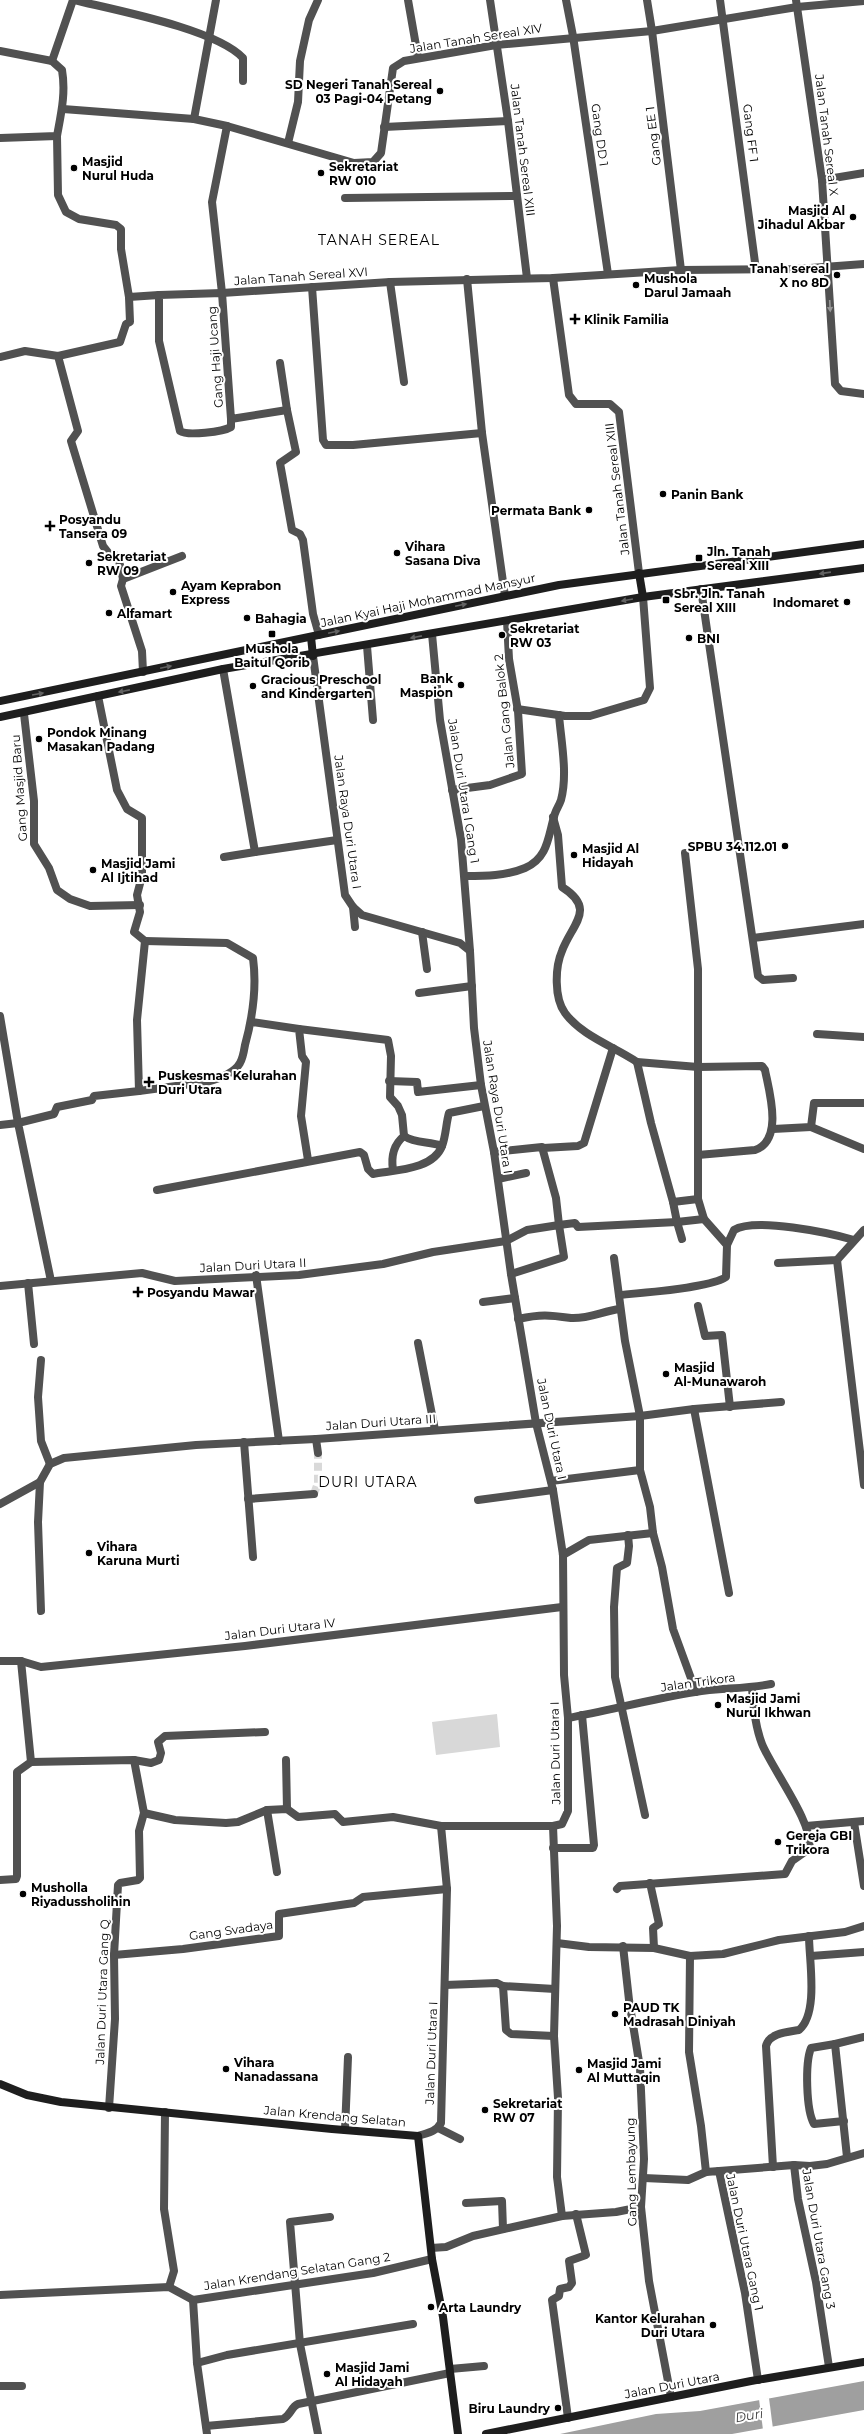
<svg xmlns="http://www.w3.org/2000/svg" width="864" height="2434" font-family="Montserrat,sans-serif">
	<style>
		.green { fill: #d8d8d8 }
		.water { fill: #9f9f9f }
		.pier { fill: #fff }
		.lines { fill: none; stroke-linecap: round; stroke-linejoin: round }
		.street-tunnel { stroke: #d9d9d9; stroke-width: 8; stroke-dasharray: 8 4; stroke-linecap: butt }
		.street { stroke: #515151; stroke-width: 8 }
		.secondary { stroke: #1e1e1e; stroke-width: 8 }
		.oneway { fill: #979797 }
		.oneway2 { fill: #626262 }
		.poi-dot { fill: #000; stroke: #fff; stroke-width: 1.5 }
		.labels { text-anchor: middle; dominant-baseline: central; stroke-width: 4; stroke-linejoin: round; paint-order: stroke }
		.street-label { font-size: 12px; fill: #000; stroke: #fff }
		.poi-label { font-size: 12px; font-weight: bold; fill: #000; stroke: #fff; text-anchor: start }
		.water-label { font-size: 13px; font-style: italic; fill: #404040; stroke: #fff }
		.quarter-label { font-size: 14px; letter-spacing: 1px; fill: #000; stroke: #fff }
	</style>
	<rect width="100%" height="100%" fill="#fff"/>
	<polygon class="green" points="497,1714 500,1747 436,1755 432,1722"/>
	<polygon class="water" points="864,2381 864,2410 732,2434 560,2434 656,2414 700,2411"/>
	<polygon class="pier" points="769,2398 773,2429 763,2430 759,2399"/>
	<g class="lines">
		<polyline class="street-tunnel" points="314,1494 318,1483 318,1453"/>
		<g class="street">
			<path d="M 74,0 C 115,10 216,29 243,58 L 243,81"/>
			<polyline points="408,0 418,57"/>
			<polyline points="490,0 508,121 527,278"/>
			<polyline points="566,0 573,36 608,274"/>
			<polyline points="647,0 652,31 681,270"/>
			<polyline points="720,0 756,270"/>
			<polyline points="796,0 822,180 835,384 841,391 864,394"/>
			<path d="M 0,51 L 52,61 L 62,70 C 66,93 61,114 57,136 L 0,138"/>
			<polyline points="52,61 73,0"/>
			<polyline points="63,109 194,119 227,126 354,163 373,162 381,153 393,68 404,61 496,45 652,31 797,7 864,1"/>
			<polyline points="194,119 216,0"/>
			<polyline points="227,126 212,202 222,293 390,282 553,278 681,270 797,269 864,264"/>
			<polyline points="384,127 508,121"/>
			<polyline points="57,136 58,195 66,212 79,219 116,225 121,229 121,249 129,297 159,295"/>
			<polyline points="288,143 298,102 300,61 309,20 318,0"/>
			<polyline points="822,180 864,173"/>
			<polyline points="345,198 517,196"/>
			<polyline points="553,278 569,395 576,404 610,404 619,412 639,573"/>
			<polyline points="467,279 482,433 505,596"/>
			<polyline points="390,282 404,382"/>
			<polyline points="312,287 323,440 326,445 353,445 482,433"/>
			<polyline points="58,356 120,342 126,324 130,322 129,297"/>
			<polyline points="0,357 25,351 58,356 78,431 71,441 103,546 110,555 118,556 123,579 121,586 142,651 143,672"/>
			<polyline points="280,363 287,410 296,452 280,463 292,530 300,534 303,540 313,614 319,635"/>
			<path d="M 231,419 L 231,427 C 223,432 187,436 180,431 L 159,341 L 159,295 L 222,293 L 231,419 L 287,410"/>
			<polyline points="123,579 182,556"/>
			<polyline points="701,589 758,976 763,980 793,978"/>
			<polyline points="432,634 440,720 461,839 470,951"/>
			<polyline points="367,646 373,720"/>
			<polyline points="223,669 255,852 224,857"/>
			<polyline points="517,709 565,716 590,716 644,700 650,688 643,597"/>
			<polyline points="24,714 34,801 34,844 49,868 57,890 70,899 90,906 140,905"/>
			<polyline points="452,790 490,785 522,774 518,711 509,659 507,621"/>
			<path d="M 553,817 L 558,835 L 562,887 C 597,909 572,924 562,951 C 555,967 554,998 565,1013 C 582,1036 613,1046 637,1062 L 651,1123 L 673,1202"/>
			<polyline points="255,852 337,840"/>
			<path d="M 465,876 C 485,876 506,876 525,868 C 548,858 548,837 554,817 C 555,811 559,806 561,800 C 568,774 561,741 559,715"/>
			<polyline points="353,907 355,927"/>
			<polyline points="422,932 427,969"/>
			<polyline points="753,938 864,924"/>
			<polyline points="419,993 472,986"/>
			<polyline points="0,1016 18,1123 0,1125"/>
			<polyline points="252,1022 299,1029 302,1056 306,1062 301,1116 308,1160"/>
			<path d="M 299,1029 L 388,1040 L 391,1056 L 390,1097 L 398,1106 L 402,1115 L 404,1136 C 393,1145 391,1157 393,1170"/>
			<polyline points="817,1034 864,1037"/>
			<path d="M 637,1062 L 698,1067 L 762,1066 L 765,1070 C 769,1091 784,1140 755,1150 L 698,1155"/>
			<polyline points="389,1081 417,1082 418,1092 481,1085"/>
			<path d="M 139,1091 L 206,1082 C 218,1079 234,1074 240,1063 C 243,1058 244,1051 245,1045 C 253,1016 257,988 253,958 L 227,943 L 145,941"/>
			<polyline points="811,1127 864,1149"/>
			<polyline points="773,1129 811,1127 814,1103 864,1103"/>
			<path d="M 404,1136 C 416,1144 429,1141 442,1146"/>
			<polyline points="543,1148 578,1146 584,1143 613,1048"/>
			<polyline points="494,1152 542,1147 556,1198 559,1225 575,1223 578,1227 677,1222 673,1202 698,1199"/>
			<polyline points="498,1179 526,1173"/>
			<path d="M 157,1190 L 360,1152 L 364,1155 L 368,1169 L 373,1174 C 395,1170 433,1170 442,1146 C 446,1136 446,1123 449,1113 L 484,1106"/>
			<polyline points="682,1239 677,1222 704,1219"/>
			<path d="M 727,1245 L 734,1230 C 755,1217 830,1233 854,1240"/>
			<polyline points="614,1258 625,1341 640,1416 640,1470 650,1507 653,1533 662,1567 673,1629 696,1692"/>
			<polyline points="837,1260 864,1485"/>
			<polyline points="778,1263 837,1260 864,1230"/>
			<polyline points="256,1275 279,1441"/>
			<polyline points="51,1281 18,1123 54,1114 57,1107 92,1100 94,1096 139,1091 137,1020 145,941 134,932 140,912 137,895 142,876 142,818 127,809 117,790 98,696"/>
			<polyline points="28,1283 34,1344"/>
			<polyline points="0,1286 142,1273 175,1281 299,1275 383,1264 433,1252 506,1241 527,1230 559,1225 564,1257 511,1274"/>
			<path d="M 619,1295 C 641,1293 710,1288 726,1277 L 727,1245 L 704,1219 L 698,1199 L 698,969 L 685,853"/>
			<polyline points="483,1302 515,1298"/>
			<polyline points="698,1306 705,1336 722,1335 730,1407"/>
			<path d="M 518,1319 C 541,1314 549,1315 571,1318 C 589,1319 603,1311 620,1309"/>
			<polyline points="418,1343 435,1430"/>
			<polyline points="41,1360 38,1397 41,1441 50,1464"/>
			<polyline points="694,1409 729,1593"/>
			<polyline points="316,1439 318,1453"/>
			<polyline points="244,1442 253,1557"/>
			<polyline points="551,1481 640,1470"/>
			<polyline points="40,1482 38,1522 41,1611"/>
			<polyline points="248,1499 314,1494"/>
			<polyline points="478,1500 553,1490"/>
			<polyline points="0,1504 40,1482 50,1464 64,1458 196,1445 316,1439 640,1416 694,1409 781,1402"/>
			<polyline points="628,1535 629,1546 627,1563 617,1568 614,1607 615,1677 645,1815"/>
			<polyline points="563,1555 589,1540 653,1533"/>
			<polyline points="0,1661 21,1661 41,1667 245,1646 562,1607"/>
			<path d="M 568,1718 C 611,1710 652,1699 695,1692 C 720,1688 746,1689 771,1684"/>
			<polyline points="134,1760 151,1763 159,1760 161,1753 158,1742 165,1736 265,1732"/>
			<polyline points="286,1760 287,1809"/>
			<polyline points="31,1762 134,1760 144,1813 139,1831 140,1878 138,1880 120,1883 118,1885 114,1955 115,2019 109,2108"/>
			<polyline points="267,1810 277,1872"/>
			<polyline points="144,1813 175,1820 226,1823 238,1822 267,1810 287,1809 298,1817 335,1814 343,1822 393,1817 441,1826 553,1826 562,1824 568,1811 568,1718 564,1675 563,1555 553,1490 536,1423 511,1274 494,1152 481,1085 474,1028 470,951 460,943 362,915 353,907 345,895 313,656"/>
			<polyline points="854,1822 864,1886"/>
			<polyline points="553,1826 557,1926 554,2036 558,2098 557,2177 562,2216"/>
			<polyline points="806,1826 864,1821"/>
			<polyline points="553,1848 593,1848 594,1845 582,1715"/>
			<polyline points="0,1880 16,1879 17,1876 17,1772 31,1762 21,1661"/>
			<polyline points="650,1883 659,1924 653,1928 654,1948"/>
			<path d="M 617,1889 L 620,1886 L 785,1874 L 792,1861 L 809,1849 C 815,1825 772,1769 762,1744 C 755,1726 753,1706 752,1687"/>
			<polyline points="557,1943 589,1947 654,1948 690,1956 723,1954 779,1940 845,1932 864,1926"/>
			<polyline points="623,1946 629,2000 640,2068 644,2159 641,2207 649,2281 671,2397"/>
			<polyline points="114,1955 183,1949 279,1936 279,1914 354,1903 363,1897 447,1889"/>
			<polyline points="690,1956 689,2052 701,2126 706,2172 719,2171 745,2293 758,2380"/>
			<polyline points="811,1956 864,1952"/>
			<polyline points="445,1985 497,1983 503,1986 555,1989"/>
			<polyline points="503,1986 506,2030 511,2034 554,2036"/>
			<path d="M 835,2044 L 811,2048 C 805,2063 806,2110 814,2124 L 844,2121"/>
			<polyline points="165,2112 164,2209 174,2271 169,2287"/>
			<polyline points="438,2128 460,2139"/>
			<polyline points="345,2130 348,2057"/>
			<path d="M 418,2136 C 427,2133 436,2132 441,2123 L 447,1889 L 441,1826"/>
			<polyline points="847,2157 835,2044 864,2037"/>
			<polyline points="794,2165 798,2199 816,2282 829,2367"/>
			<path d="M 773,2167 L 766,2046 C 769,2033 788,2032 799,2030 C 819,2013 809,1960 809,1936"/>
			<polyline points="719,2171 794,2165 810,2166 827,2164 864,2153"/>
			<polyline points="644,2178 688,2180 706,2172"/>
			<polyline points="466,2203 502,2201 503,2229"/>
			<polyline points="431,2248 446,2247 473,2236 562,2216 616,2212 641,2207"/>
			<polyline points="0,2295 169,2287 193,2300 373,2273 432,2259"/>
			<polyline points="193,2300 197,2363 207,2434"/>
			<polyline points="197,2363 227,2355 413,2324"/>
			<polyline points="450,2369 484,2366"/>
			<polyline points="0,2386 22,2386"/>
			<polyline points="568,2418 552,2300 559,2296 560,2289 569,2287 572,2283 569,2261 586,2255 576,2214"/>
			<path d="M 206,2426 L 283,2419 C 291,2415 291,2407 298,2404 L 450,2373"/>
			<polyline points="318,2434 300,2344 290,2222 330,2217"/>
		</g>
		<g class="secondary">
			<polyline points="639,573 643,597"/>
			<polyline points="311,637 313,656"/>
			<polyline points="0,701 559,585 864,544"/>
			<polyline points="0,717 223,669 643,597 864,568"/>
			<polyline points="0,2084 27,2095 61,2102 332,2129 418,2136 432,2259 443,2317 458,2434"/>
			<polyline points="486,2434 751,2381 864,2362"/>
		</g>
	</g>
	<defs><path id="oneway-solid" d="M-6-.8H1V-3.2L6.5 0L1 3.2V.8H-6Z"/></defs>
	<use class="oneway" href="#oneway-solid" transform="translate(830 306) rotate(87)"/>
	<g class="oneway2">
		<use href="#oneway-solid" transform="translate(825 573) rotate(172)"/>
		<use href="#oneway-solid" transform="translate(627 600) rotate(170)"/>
		<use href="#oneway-solid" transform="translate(461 605) rotate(-12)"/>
		<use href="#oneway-solid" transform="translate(334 632) rotate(-12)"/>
		<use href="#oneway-solid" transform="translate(416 637) rotate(169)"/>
		<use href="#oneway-solid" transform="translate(166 667) rotate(-12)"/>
		<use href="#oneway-solid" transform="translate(124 691) rotate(169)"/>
		<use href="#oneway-solid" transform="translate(38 694) rotate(-10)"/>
	</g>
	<g class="poi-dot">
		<circle cx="440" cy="91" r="4"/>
		<circle cx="74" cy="168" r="4"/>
		<circle cx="321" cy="173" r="4"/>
		<circle cx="853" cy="217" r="4"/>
		<circle cx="837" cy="275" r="4"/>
		<circle cx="636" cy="285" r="4"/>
		<path d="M573 313h4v4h4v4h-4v4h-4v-4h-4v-4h4z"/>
		<circle cx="663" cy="494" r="4"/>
		<circle cx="589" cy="510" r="4"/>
		<path d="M48 520h4v4h4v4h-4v4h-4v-4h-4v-4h4z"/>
		<circle cx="397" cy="553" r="4"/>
		<rect x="695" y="554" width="8" height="8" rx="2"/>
		<circle cx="89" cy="563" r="4"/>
		<circle cx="173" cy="592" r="4"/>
		<rect x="662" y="596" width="8" height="8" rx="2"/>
		<circle cx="847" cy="602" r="4"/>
		<circle cx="109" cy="613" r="4"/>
		<circle cx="247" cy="618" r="4"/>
		<rect x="268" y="630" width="8" height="8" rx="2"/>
		<circle cx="502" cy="635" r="4"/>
		<circle cx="689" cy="638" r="4"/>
		<circle cx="461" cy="685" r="4"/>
		<circle cx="253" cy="686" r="4"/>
		<circle cx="39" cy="739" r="4"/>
		<circle cx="785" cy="846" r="4"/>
		<circle cx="574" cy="855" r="4"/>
		<circle cx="93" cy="870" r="4"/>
		<path d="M147 1076h4v4h4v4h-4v4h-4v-4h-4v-4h4z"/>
		<path d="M136 1286h4v4h4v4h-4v4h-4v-4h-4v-4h4z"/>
		<circle cx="666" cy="1374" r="4"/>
		<circle cx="89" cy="1553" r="4"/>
		<circle cx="718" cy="1705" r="4"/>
		<circle cx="778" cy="1842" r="4"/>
		<circle cx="23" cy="1894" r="4"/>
		<circle cx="615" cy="2014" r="4"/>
		<circle cx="226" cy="2069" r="4"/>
		<circle cx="579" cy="2070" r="4"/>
		<circle cx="485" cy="2110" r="4"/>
		<circle cx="431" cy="2307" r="4"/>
		<circle cx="713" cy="2325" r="4"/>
		<circle cx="327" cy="2374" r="4"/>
		<circle cx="558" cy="2408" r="4"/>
	</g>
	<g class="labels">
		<g class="street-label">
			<text transform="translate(476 38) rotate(-9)">Jalan Tanah Sereal XIV</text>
			<text transform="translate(751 133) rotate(83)">Gang FF 1</text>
			<text transform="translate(600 135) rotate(82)">Gang DD 1</text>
			<text transform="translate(827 135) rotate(83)">Jalan Tanah Sereal X</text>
			<text transform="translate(653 136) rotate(-97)">Gang EE 1</text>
			<text transform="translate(523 150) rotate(83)">Jalan Tanah Sereal XIII</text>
			<text transform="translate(301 276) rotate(-4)">Jalan Tanah Sereal XVI</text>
			<text transform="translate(215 357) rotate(-94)">Gang Haji Ucang</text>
			<text transform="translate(617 489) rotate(-97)">Jalan Tanah Sereal XIII</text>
			<text transform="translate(428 600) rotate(-12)">Jalan Kyai Haji Mohammad Mansyur</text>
			<text transform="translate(504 711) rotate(-96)">Jalan Gang Balok 2</text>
			<text transform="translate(19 788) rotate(-94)">Gang Masjid Baru</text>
			<text transform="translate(464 791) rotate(81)">Jalan Duri Utara I Gang 1</text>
			<text transform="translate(348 822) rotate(82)">Jalan Raya Duri Utara I</text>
			<text transform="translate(498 1107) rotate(81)">Jalan Raya Duri Utara I</text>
			<text transform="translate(253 1265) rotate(-3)">Jalan Duri Utara II</text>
			<text transform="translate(381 1422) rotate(-4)">Jalan Duri Utara III</text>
			<text transform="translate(552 1429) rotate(78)">Jalan Duri Utara I</text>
			<text transform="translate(280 1629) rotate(-7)">Jalan Duri Utara IV</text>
			<text transform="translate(698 1682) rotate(-8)">Jalan Trikora</text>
			<text transform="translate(555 1753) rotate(-91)">Jalan Duri Utara I</text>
			<text transform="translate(231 1930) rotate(-8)">Gang Svadaya</text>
			<text transform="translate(102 1992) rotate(-88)">Jalan Duri Utara Gang Q</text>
			<text transform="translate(431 2053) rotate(-88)">Jalan Duri Utara I</text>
			<text transform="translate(335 2116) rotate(5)">Jalan Krendang Selatan</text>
			<text transform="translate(631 2172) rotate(-91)">Gang Lembayung</text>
			<text transform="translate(819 2239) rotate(80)">Jalan Duri Utara Gang 3</text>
			<text transform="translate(745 2242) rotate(78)">Jalan Duri Utara Gang 1</text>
			<text transform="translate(297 2271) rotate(-9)">Jalan Krendang Selatan Gang 2</text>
			<text transform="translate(672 2385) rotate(-11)">Jalan Duri Utara</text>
		</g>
		<g class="poi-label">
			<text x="432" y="84" text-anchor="end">SD Negeri Tanah Sereal<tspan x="432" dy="14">03 Pagi-04 Petang</tspan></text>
			<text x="82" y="161">Masjid<tspan x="82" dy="14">Nurul Huda</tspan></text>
			<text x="329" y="166">Sekretariat<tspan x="329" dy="14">RW 010</tspan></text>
			<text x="845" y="210" text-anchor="end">Masjid Al<tspan x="845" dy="14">Jihadul Akbar</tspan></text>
			<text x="829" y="268" text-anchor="end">Tanah sereal<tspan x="829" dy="14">X no 8D</tspan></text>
			<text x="644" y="278">Mushola<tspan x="644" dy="14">Darul Jamaah</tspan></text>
			<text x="584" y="319">Klinik Familia</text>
			<text x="671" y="494">Panin Bank</text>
			<text x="581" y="510" text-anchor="end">Permata Bank</text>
			<text x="59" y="519">Posyandu<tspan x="59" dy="14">Tansera 09</tspan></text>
			<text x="405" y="546">Vihara<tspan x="405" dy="14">Sasana Diva</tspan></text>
			<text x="707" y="551">Jln. Tanah<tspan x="707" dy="14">Sereal XIII</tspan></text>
			<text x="97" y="556">Sekretariat<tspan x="97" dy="14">RW 09</tspan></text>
			<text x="181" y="585">Ayam Keprabon<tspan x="181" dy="14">Express</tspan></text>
			<text x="674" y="593">Sbr. Jln. Tanah<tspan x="674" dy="14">Sereal XIII</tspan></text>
			<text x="839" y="602" text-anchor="end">Indomaret</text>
			<text x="117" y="613">Alfamart</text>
			<text x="255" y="618">Bahagia</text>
			<text x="510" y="628">Sekretariat<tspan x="510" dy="14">RW 03</tspan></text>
			<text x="697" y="638">BNI</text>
			<text x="272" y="648" text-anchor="middle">Mushola<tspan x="272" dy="14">Baitul Qorib</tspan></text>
			<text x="453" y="678" text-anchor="end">Bank<tspan x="453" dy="14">Maspion</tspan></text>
			<text x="261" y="679">Gracious Preschool<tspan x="261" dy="14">and Kindergarten</tspan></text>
			<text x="47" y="732">Pondok Minang<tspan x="47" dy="14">Masakan Padang</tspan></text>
			<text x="777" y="846" text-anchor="end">SPBU 34.112.01</text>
			<text x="582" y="848">Masjid Al<tspan x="582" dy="14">Hidayah</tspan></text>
			<text x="101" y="863">Masjid Jami<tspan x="101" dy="14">Al Ijtihad</tspan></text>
			<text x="158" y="1075">Puskesmas Kelurahan<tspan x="158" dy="14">Duri Utara</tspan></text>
			<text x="147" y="1292">Posyandu Mawar</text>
			<text x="674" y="1367">Masjid<tspan x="674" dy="14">Al-Munawaroh</tspan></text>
			<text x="97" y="1546">Vihara<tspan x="97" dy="14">Karuna Murti</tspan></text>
			<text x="726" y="1698">Masjid Jami<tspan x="726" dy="14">Nurul Ikhwan</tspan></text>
			<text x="786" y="1835">Gereja GBI<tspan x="786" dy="14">Trikora</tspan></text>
			<text x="31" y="1887">Musholla<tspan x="31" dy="14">Riyadussholihin</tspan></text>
			<text x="623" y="2007">PAUD TK<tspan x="623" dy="14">Madrasah Diniyah</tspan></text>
			<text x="234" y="2062">Vihara<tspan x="234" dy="14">Nanadassana</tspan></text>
			<text x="587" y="2063">Masjid Jami<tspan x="587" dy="14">Al Muttaqin</tspan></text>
			<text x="493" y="2103">Sekretariat<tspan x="493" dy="14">RW 07</tspan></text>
			<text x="439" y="2307">Arta Laundry</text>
			<text x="705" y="2318" text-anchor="end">Kantor Kelurahan<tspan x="705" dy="14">Duri Utara</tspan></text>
			<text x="335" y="2367">Masjid Jami<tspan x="335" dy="14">Al Hidayah</tspan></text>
			<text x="550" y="2408" text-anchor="end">Biru Laundry</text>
		</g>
		<g class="water-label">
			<text transform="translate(749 2415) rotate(-9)">Duri</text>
		</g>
		<g class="quarter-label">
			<text x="379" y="240">TANAH SEREAL</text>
			<text x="368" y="1482">DURI UTARA</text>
		</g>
	</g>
</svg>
